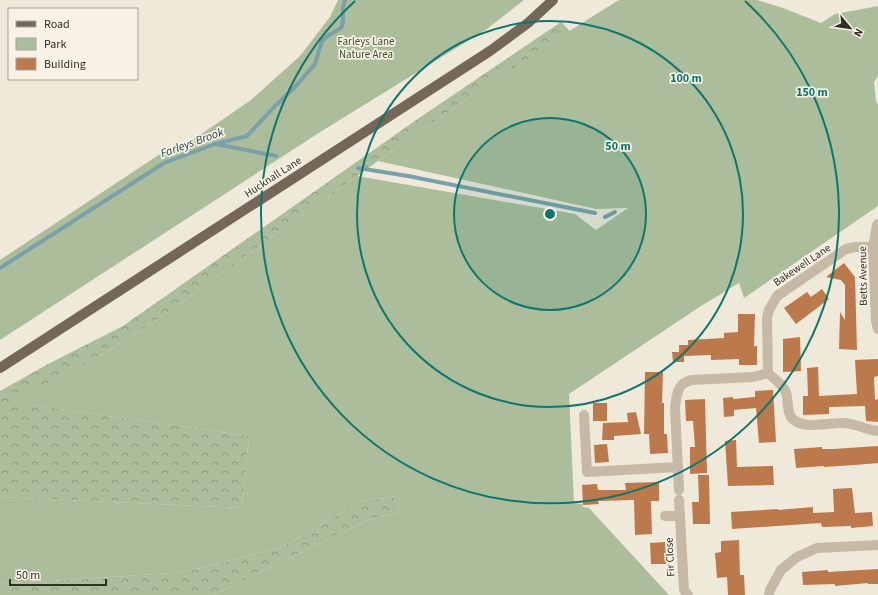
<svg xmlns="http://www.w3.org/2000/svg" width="878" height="595" font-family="'Source Sans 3',sans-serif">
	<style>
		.green { fill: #acbd9b }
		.forest { fill: url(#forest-crowns) }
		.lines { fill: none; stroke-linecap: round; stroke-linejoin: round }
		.stream { stroke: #7ba0aa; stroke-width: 4 }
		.building { fill: #bc794b }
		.minor { stroke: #c6baa7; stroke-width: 10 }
		.major { stroke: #746659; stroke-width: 10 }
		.ring { fill: none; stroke: #0f766e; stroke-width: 2 }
		.labels { text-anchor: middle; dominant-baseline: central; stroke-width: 3.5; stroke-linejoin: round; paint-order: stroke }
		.park-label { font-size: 11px; fill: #3d4f2d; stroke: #f7f2e5 }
		.street-label { font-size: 11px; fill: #332d27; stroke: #f7f2e5 }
		.water-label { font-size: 12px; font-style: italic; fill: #204551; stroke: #f7f2e5 }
		.centre { fill: #0f766e; stroke: #f7f2e5; stroke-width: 2 }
		.ring-label { font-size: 12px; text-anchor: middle; font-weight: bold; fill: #0f766e; stroke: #f7f2e5; stroke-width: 3.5; stroke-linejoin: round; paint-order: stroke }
	</style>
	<defs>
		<pattern id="forest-crowns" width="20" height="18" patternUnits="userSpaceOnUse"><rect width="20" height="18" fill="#acbd9b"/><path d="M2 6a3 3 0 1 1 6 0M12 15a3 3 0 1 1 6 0" fill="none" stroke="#8d9a7e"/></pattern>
	</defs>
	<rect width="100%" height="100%" fill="#efe9da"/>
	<g class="green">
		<polygon points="338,0 524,0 487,29 317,134 0,340 0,260 157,156 197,137 251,100 300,56 330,17"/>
		<polygon points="619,0 757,0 783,8 821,23 835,14 878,6 878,76 874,82 876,102 878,104 878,206 744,298 739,283 701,306 569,394 574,503 582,504 583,507 589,508 669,595 214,595 370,519 399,513 394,497 361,501 282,547 185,572 51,581 0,583 0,497 242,508 249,436 10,402 105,353 160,318 357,176 575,214 596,230 628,208 596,209 378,161 470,97 550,43"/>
	</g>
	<g class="forest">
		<polygon points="561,22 570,31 470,97 378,161 160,318 105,353 11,402 249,436 242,508 0,497 0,391 48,364 123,326 419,118"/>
		<polygon points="394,497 399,513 370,519 214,595 0,595 0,583 51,581 185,572 282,547 361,501"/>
	</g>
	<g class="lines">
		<g class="stream">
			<polyline points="216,144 276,156"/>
			<polyline points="358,168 408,176 595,213"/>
			<polyline points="605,217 615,212"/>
			<polyline points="0,268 164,163 215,144 247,136 275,106 294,88 315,64 322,41 329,35 341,28 343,22 343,7 345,0"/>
		</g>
	</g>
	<g class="building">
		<polygon points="844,263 855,277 857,350 839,349 840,312 845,320 845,285 841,280 826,277"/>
		<polygon points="822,289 829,299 796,324 784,308 807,292 811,297"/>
		<polygon points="738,314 755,314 754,346 757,346 757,365 739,365 739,359 711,360 711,355 684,356 684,362 673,362 672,352 679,352 679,345 688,345 688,340 724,338 724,333 738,332"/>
		<polygon points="800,337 801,371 783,372 783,339"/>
		<polygon points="878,359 878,376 874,377 875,400 878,399 878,422 866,421 865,406 829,407 829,414 803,415 803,396 808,396 807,368 818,367 819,396 857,394 855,360"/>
		<polygon points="645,372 663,372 662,403 664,403 664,434 667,434 668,453 650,454 649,434 644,434"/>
		<polygon points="773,390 776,442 759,443 756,408 734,410 734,416 724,417 723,398 733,397 733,399 755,397 755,391"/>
		<polygon points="705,399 707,473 690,474 690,447 695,447 693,421 686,421 685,400"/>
		<rect x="593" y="403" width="14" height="18"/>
		<polygon points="636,412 641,434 614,436 614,440 602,440 603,423 628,422 627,413"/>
		<polygon points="736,440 737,467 773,466 774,485 728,486 725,441"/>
		<polygon points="607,444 609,462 595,463 594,445"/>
		<polygon points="878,446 878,463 855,465 824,467 824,466 796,468 794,449 822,447 822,449 833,449"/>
		<polygon points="698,475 709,475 710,524 693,524 692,502 699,502"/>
		<polygon points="659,482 659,501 651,501 652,534 635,535 634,500 598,501 599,504 583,505 582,485 597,484 598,490 626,490 625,483"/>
		<polygon points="852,488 855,513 872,512 873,526 851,528 851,526 822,527 821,523 732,529 731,512 778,509 778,510 813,507 813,513 834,512 833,489"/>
		<polygon points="739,540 740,575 744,575 745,595 728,595 727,577 717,578 715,553 721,552 721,541"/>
		<polygon points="665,542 666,564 651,564 650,543"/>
		<polygon points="878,569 878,584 868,584 868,583 835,586 835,584 803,585 802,572 828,570 828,572"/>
	</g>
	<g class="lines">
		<g class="minor">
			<polyline points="878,224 877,225 873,247 876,321 878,329"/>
			<polyline points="768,373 767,317 769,310 777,296 846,249 855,247 873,247"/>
			<path d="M 768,373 C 774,379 784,385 786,393 C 789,401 786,409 791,417 C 801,431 830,422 845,423 C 856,424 867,430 878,431"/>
			<polyline points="584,415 587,472 678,467"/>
			<path d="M 679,490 L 675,408 C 676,399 677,388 684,383 C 686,382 689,381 691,380 L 753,377 L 768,373"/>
			<polyline points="679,500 684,590 688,595"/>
			<polyline points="665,516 680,516"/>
			<polyline points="769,595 770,590 781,570 797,557 817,548 878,545"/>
		</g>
		<polyline class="major" points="0,368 490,51 528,23 553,0"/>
	</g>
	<circle cx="550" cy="214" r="96" fill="#0f766e" fill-opacity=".12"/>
	<g class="ring">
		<circle cx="550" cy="214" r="96"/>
		<circle cx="550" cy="214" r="193"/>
		<path d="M745 1A289 289 0 1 1 355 1"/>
	</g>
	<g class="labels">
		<g class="park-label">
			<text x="366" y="41">Farleys Lane<tspan x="366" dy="13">Nature Area</tspan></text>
		</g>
		<g class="street-label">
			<text transform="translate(273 177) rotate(-33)">Hucknall Lane</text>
			<text transform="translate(802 265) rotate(-34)">Bakewell Lane</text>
			<text transform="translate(863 276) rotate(-91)">Betts Avenue</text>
			<text transform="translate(670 557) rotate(-93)">Fir Close</text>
		</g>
		<g class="water-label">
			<text transform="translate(192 143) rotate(-20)">Farleys Brook</text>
		</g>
	</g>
	<circle cx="550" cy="214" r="6" class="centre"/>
	<g class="ring-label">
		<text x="686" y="82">100 m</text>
		<text x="812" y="96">150 m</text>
		<text x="618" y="150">50 m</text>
	</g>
	<rect x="8" y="8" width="130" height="72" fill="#f7f2e5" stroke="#a9a399"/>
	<rect x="16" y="21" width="20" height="6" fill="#746659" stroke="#a9a399"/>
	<text x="44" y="28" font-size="12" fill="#332d27">Road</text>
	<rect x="16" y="38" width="20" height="12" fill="#acbd9b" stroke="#a9a399"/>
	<text x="44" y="48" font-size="12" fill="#332d27">Park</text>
	<rect x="16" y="58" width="20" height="12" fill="#bc794b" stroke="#a9a399"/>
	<text x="44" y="68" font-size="12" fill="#332d27">Building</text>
	<g transform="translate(850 28) rotate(119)" stroke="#f7f2e5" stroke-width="3" paint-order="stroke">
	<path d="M0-3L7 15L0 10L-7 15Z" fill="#332d27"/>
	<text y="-6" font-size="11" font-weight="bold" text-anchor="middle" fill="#332d27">N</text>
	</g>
	<path d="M10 579v6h96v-6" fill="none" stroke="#332d27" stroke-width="2"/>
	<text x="16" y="579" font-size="12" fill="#332d27" stroke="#f7f2e5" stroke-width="3" paint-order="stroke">50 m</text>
</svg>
